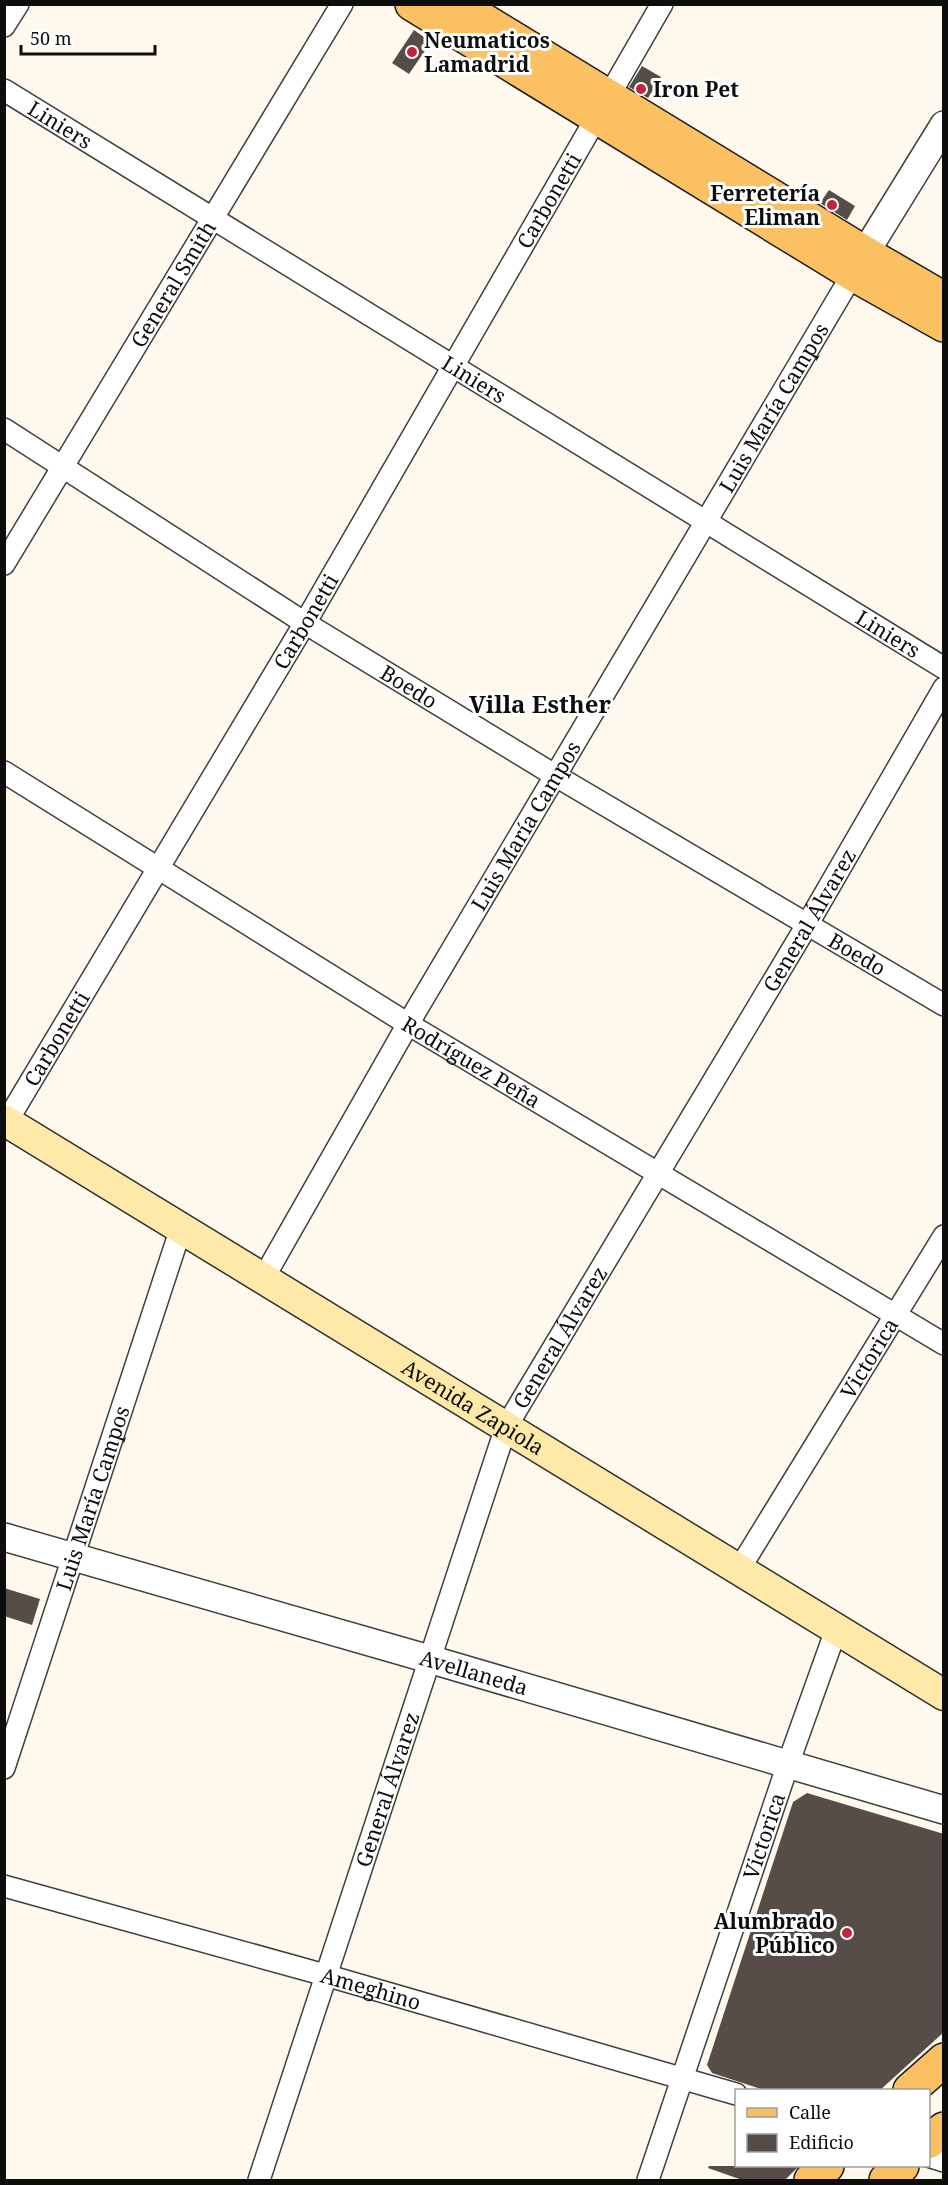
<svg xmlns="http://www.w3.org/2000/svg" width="948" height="2185" font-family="'Noto Serif',serif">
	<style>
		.building { fill: #564d49 }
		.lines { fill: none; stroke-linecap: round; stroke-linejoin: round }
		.minor-casing { stroke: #404040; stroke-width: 24 }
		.tertiary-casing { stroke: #404040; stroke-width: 30 }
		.secondary-casing { stroke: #2f2f2f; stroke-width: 33 }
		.primary-casing { stroke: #1e1e1e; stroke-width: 36 }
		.minor { stroke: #fff; stroke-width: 21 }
		.tertiary { stroke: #fff; stroke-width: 27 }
		.secondary { stroke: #ffe9a8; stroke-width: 30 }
		.primary { stroke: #fac062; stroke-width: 33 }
		.poi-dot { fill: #bf2340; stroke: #fff; stroke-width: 2 }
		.labels { text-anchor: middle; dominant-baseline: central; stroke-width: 6; stroke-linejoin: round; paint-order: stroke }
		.poi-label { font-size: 21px; font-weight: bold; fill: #0d0d0d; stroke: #fff; text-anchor: start }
		.street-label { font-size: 21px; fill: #0d0d0d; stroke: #fff }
		.quarter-label { font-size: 24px; font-weight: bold; fill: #0d0d0d; stroke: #fff }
	</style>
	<rect width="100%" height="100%" fill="#fff9ed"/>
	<g class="building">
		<polygon points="414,30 431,42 409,74 392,63"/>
		<polygon points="642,66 661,77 648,98 629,87"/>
		<polygon points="829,190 855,206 847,220 820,203"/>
		<polygon points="4,1588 40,1599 32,1625 4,1616"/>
		<polygon points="807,1793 944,1834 944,2032 879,2091 767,2091 712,2073 707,2065 793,1802"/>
		<polygon points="709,2166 799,2166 784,2181 745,2181 708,2168"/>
	</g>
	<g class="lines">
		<defs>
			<g id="minor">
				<polyline points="4,26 18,4"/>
				<path id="s1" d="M 4,90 L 944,668"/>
				<path id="s2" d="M 4,429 L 305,623 L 556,776 L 944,1005"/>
				<path id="s3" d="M 4,564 L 342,4"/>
				<path id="s4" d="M 4,772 L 408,1024 L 944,1344"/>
				<path id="s5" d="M 7,1121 L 305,623 L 662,4"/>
				<path id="s6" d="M 263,1279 L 408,1024 L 858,265"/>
				<path id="s7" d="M 738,1571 L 944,1236"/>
				<path id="s8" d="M 4,1768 L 181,1228"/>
				<path id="s9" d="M 4,1886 L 325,1975 L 736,2094"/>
				<polyline points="928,2156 944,2161"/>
				<path id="s10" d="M 259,2180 L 506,1427 L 807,925 L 944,688"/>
				<path id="s11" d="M 648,2180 L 788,1764 L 836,1630"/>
			</g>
			<g id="tertiary">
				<polyline points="865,253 944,125"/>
				<path id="s12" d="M 4,1537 L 429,1659 L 944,1810"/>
			</g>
			<g id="secondary">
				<path id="s13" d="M 4,1120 L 944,1695"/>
			</g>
			<g id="primary">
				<polyline points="412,4 853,274 944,325"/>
				<polyline points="457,4 865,253 944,299"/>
				<polyline points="910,2090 944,2060"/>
				<polyline points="928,2142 944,2129"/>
				<polyline points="811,2180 827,2166"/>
				<polyline points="886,2180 902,2166"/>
			</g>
		</defs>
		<use href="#minor" class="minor-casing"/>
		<use href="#tertiary" class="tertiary-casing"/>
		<use href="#secondary" class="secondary-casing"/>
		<use href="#primary" class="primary-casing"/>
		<use href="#minor" class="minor"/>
		<use href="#tertiary" class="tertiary"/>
		<use href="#secondary" class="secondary"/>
		<use href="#primary" class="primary"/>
	</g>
	<g class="poi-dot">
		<circle cx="412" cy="52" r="6"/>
		<circle cx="641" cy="89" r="6"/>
		<circle cx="832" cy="205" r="6"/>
		<circle cx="847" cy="1933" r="6"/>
	</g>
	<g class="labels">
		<g class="poi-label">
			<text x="424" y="40">Neumaticos<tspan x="424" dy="24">Lamadrid</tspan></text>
			<text x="653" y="89">Iron Pet</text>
			<text x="820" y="193" text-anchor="end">Ferretería<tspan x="820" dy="24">Eliman</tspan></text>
			<text x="835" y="1921" text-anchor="end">Alumbrado<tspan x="835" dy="24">Público</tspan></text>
		</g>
		<g class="street-label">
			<text stroke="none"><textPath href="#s1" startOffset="66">Liniers</textPath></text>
			<text stroke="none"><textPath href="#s5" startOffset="1068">Carbonetti</textPath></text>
			<text stroke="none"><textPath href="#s3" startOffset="327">General Smith</textPath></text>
			<text stroke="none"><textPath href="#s1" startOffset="552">Liniers</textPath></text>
			<text stroke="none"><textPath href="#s6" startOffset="1010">Luis María Campos</textPath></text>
			<text stroke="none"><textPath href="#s5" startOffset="582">Carbonetti</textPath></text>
			<text stroke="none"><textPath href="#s1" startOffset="1038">Liniers</textPath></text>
			<text stroke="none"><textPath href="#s2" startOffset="480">Boedo</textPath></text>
			<text stroke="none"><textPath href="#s6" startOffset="524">Luis María Campos</textPath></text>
			<text stroke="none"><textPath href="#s10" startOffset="1383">General Álvarez</textPath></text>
			<text stroke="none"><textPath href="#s2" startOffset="1002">Boedo</textPath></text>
			<text stroke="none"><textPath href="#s5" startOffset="96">Carbonetti</textPath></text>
			<text stroke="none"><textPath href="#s4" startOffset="550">Rodríguez Peña</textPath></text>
			<text stroke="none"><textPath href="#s10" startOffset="897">General Álvarez</textPath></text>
			<text stroke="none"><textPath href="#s7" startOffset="250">Victorica</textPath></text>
			<text stroke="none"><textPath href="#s13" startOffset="550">Avenida Zapiola</textPath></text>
			<text stroke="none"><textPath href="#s8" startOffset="284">Luis María Campos</textPath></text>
			<text stroke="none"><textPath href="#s12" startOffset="489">Avellaneda</textPath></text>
			<text stroke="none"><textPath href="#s10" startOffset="411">General Álvarez</textPath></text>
			<text stroke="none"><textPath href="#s11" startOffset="363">Victorica</textPath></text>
			<text stroke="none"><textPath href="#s9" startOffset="381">Ameghino</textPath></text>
		</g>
		<g class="quarter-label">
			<text x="540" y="703">Villa Esther</text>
		</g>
	</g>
	<rect width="948" height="2185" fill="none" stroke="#0d0d0d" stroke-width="12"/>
	<rect x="735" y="2089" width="195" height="78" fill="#ffffff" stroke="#9e9e9e" stroke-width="1.5"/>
	<rect x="747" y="2108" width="30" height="9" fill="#fac062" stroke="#9e9e9e" stroke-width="1.5"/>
	<text x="789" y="2119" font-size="18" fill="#0d0d0d">Calle</text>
	<rect x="747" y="2134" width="30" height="18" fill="#564d49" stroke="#9e9e9e" stroke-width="1.5"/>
	<text x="789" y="2149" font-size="18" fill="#0d0d0d">Edificio</text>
	<path d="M21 45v9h134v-9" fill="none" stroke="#0d0d0d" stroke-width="3"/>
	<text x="30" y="45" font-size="18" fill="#0d0d0d" stroke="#ffffff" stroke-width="4.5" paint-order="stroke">50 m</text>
</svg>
